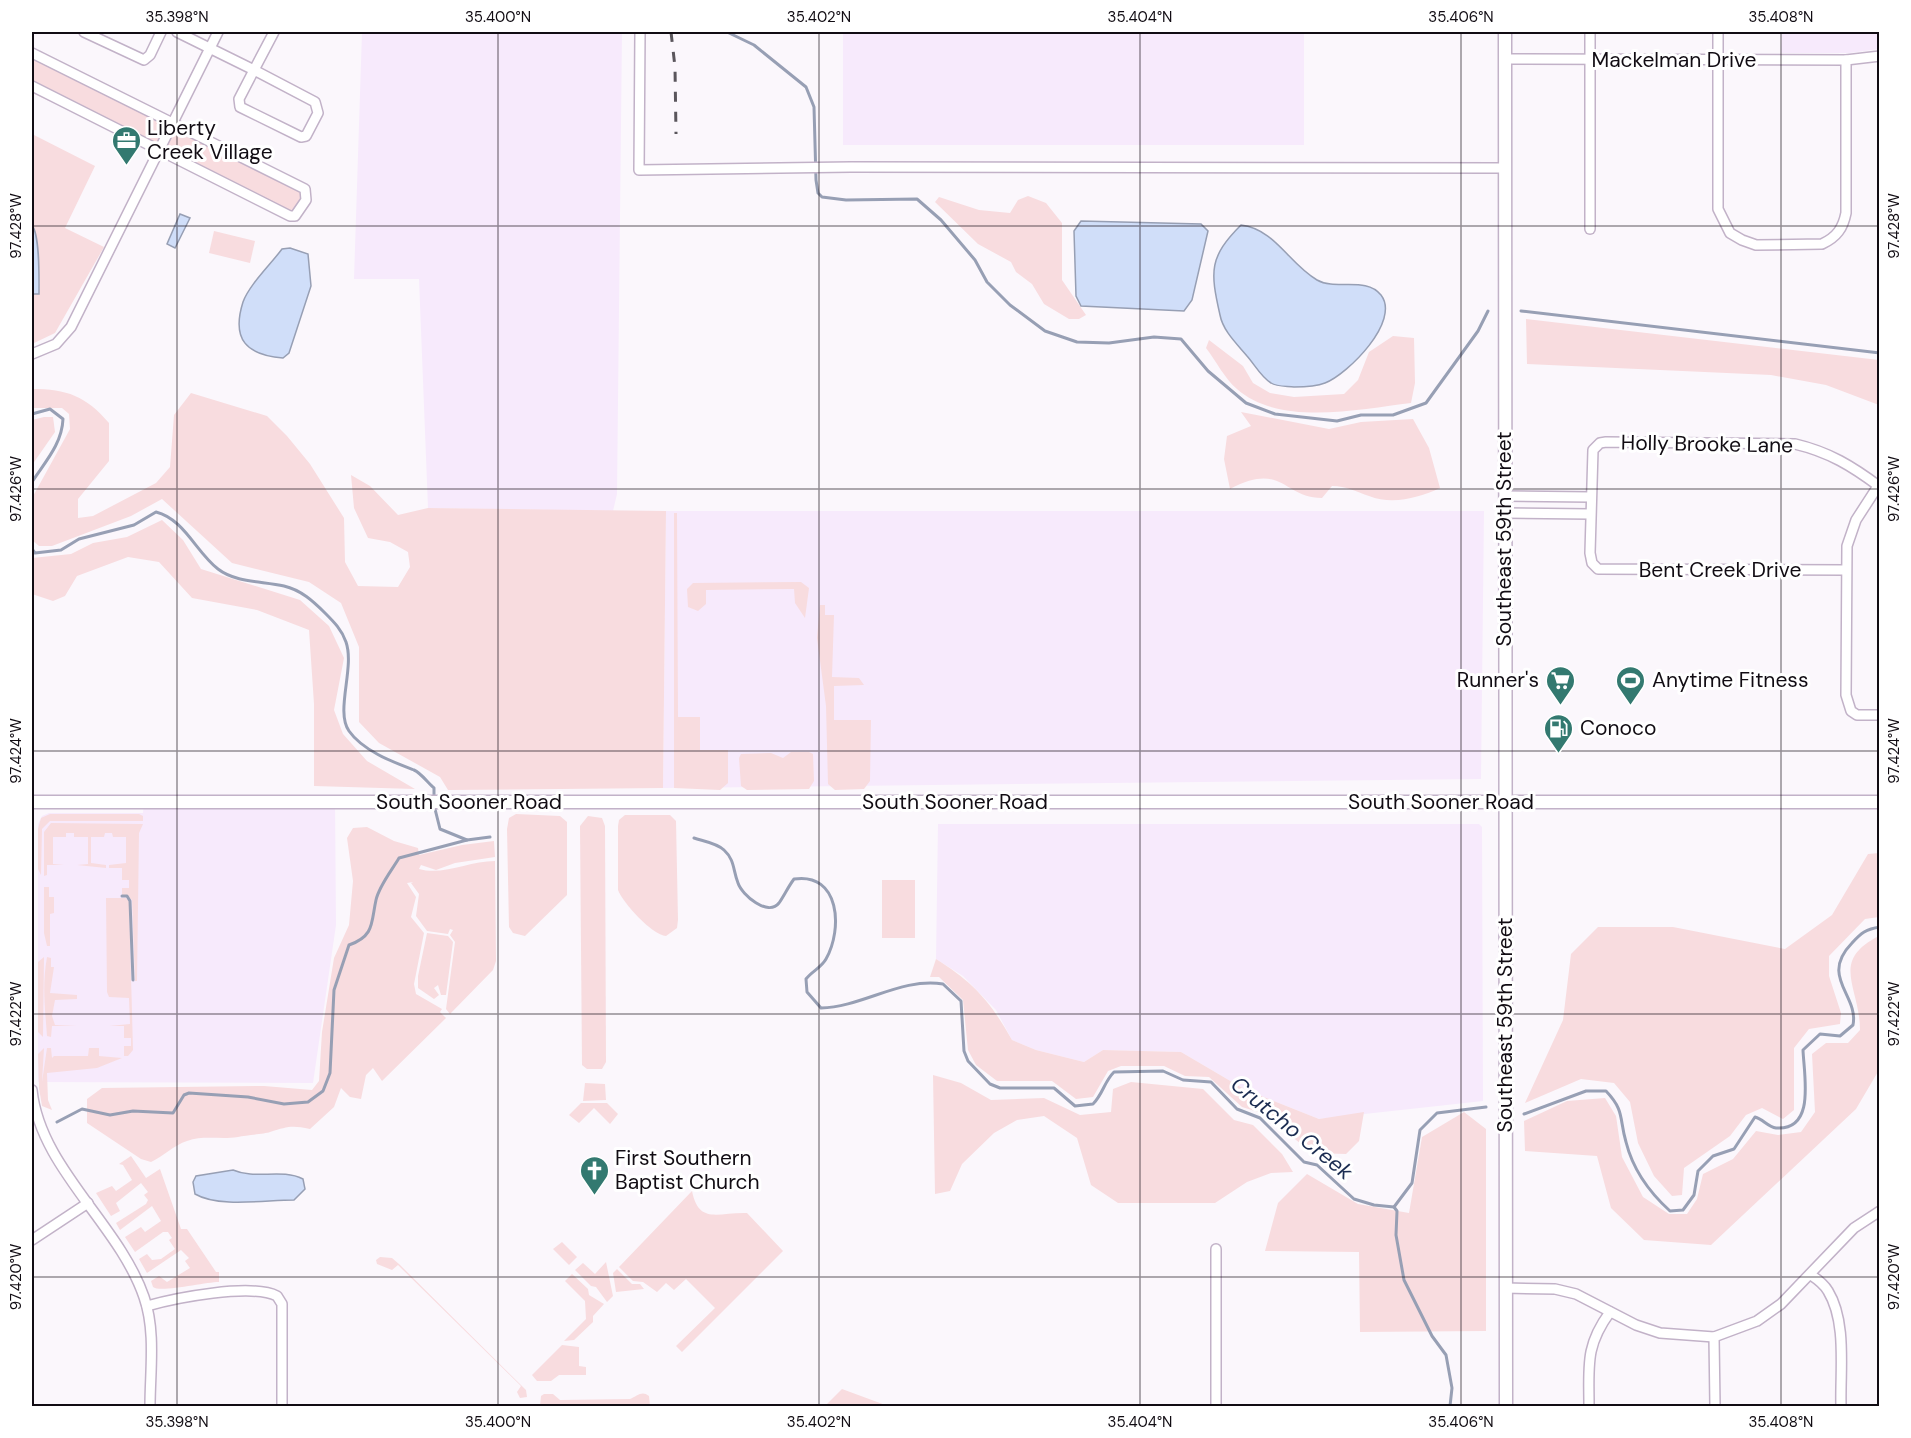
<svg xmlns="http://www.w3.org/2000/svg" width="1911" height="1438" font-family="'DM Sans',sans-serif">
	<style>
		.built { fill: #f7eafc }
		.green { fill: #f8dcdf }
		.water { fill: #d0def9; stroke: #979fb4; stroke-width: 1.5 }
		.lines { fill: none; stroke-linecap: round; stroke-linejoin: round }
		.stream { stroke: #979fb4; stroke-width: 3 }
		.street-casing { stroke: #c2b2c8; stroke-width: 12 }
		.secondary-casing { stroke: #c2b2c8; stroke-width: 15 }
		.street { stroke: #fff; stroke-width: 9 }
		.secondary { stroke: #fff; stroke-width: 12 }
		.rail { stroke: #5a565c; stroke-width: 3; stroke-dasharray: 10 10; stroke-linecap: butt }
		.ticks { fill: none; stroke: #110c13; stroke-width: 1.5; stroke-opacity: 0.45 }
		.labels { text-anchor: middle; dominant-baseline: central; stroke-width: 6; stroke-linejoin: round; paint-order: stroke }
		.street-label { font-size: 21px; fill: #110c13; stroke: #fff }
		.poi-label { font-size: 21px; fill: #110c13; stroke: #fff; text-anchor: start }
		.water-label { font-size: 22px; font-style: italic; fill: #1b2c51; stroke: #fff }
		.neatline { fill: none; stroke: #110c13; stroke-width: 2 }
		.ticks-label { font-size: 15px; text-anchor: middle; fill: #110c13 }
	</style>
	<rect width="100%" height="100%" fill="#fbf7fc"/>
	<g class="built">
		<polygon points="362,32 622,32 617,494 613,511 428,508 419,279 354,279"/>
		<rect x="843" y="32" width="461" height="113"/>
		<polygon points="1782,32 1879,32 1879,49 1849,53 1781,53"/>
		<polygon points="666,511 1484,511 1481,779 663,788"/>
		<polygon points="144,801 335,801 336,925 313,1083 38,1082 38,824 42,816 49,813 143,813"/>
		<polygon points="938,824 1479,824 1482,827 1483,1101 1319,1119 1244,1089 1181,1052 1103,1050 1084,1062 1036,1050 1012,1040 996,1010 963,976 936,959"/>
	</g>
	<g class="green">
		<polygon points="32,56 303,191 294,214 32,93"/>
		<polygon points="32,134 95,166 65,228 104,247 55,333 32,344"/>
		<polygon points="1028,196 1046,203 1062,223 1062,280 1086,315 1079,319 1069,319 1044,304 1032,284 1016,272 1011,262 978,244 935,202 939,197 979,210 1010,213 1018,200"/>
		<polygon points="214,231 255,241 250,263 209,253"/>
		<polygon points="1526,319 1879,360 1879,405 1826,385 1771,375 1527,364"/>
		<path d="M 1393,336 L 1414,338 L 1415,383 L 1411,403 C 1360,409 1280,427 1237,389 C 1225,379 1216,361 1206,348 L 1209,340 L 1243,366 L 1253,383 L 1270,393 L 1294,397 L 1344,394 L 1358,380 L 1369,352 Z"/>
		<path d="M 32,389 C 67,389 86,396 109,423 L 109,461 L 78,499 L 78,518 L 93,516 L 156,483 L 170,467 L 174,415 L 191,393 L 267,416 L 287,436 L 310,464 L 344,518 L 345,562 L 358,586 L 398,587 L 410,567 L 408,552 L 390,542 L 368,538 L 354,508 L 351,475 L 370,486 L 398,515 L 428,508 L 666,511 L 663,788 L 448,790 L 440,777 L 379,743 L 359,722 L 359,647 L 341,603 L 309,582 L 232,563 L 162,499 L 131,516 L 52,546 L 39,546 L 32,540 L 32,498 L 70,429 L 69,414 L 62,408 L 32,408 Z"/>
		<path d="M 1241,412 L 1329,429 L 1361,422 L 1413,419 L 1429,448 L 1440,488 C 1419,498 1392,505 1369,496 C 1357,492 1346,486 1332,486 L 1322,498 C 1283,498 1283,461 1230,489 L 1224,459 L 1227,436 L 1251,426 Z"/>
		<polygon points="44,417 53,417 55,432 32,465 32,420"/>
		<polygon points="674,513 677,513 678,717 700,717 700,750 728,750 728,783 720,790 674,788"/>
		<polygon points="162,520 183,540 201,569 300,600 329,626 344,658 334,710 343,734 367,761 415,789 314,786 314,704 309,630 257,610 192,598 159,562 128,557 77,576 65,596 53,601 32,594 32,558 71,554 93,543 127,537"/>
		<polygon points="801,582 809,588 805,618 795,603 794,589 706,590 706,604 698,611 688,607 687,589 693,583"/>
		<polygon points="820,605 825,605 825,615 834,615 832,677 859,678 864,685 834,686 834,720 871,720 870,781 864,789 835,790 828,784 826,706 817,638"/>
		<polygon points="791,752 809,752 813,754 814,781 809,789 747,790 741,786 739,758 741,754 771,753 783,758"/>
		<polygon points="50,814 139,814 143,816 143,821 50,821 42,829 41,875 38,869 38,829 41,818"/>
		<polygon points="516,814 560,816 567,822 567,895 525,936 513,933 509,927 507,829 509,818"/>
		<path d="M 625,815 L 670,815 L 676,821 L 678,920 L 677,928 L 666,936 C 652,935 623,903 618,890 L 618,826 L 619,820 Z"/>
		<polygon points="588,816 602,818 605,826 606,1062 602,1069 587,1069 582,1065 580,826"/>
		<polygon points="51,823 143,824 139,833 137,981 135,981 132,900 127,896 122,896 122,888 129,888 129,880 122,880 122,868 109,868 109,865 126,863 126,837 113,837 112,833 105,833 104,837 91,837 91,863 106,865 106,868 77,865 88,864 88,837 74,837 74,833 66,833 66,837 53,837 53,864 64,865 47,865 47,875 44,876 44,832"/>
		<path d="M 367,827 L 394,841 L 418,848 L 419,855 L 462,845 L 494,841 L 495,857 L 455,863 L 436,870 L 421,865 L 419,869 C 443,876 469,861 495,861 L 496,961 L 493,970 L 450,1014 L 446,1009 L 455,942 L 450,935 L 453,930 L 450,929 L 448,934 L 427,931 L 416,916 L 419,894 L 411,883 L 413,882 L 407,883 L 416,897 L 411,917 L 424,933 L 414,984 L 416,994 L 442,1009 L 440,1012 L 446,1018 L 382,1081 L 373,1068 L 366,1075 L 361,1099 L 350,1097 L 341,1088 L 334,1107 L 310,1129 C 291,1125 287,1127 270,1132 C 265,1134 246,1135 238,1137 C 221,1140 204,1135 187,1141 C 174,1145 164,1156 151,1162 L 141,1159 L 87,1123 L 87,1099 L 102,1088 L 264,1086 L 312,1090 L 319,1081 L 322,1032 L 334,958 L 349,925 L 353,881 L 347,838 L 353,828 Z"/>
		<polygon points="1879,853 1879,917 1865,919 1829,956 1829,976 1841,1013 1840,1024 1809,1029 1794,1048 1794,1110 1783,1119 1762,1108 1746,1115 1730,1136 1684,1168 1682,1195 1672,1196 1654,1176 1638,1143 1630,1102 1614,1083 1581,1079 1525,1103 1563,1020 1571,954 1598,927 1673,927 1785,949 1832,915 1868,854"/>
		<rect x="882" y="880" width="33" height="58"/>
		<polygon points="44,887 49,887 49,897 54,897 54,913 50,914 50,946 47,946 44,933"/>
		<polygon points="106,898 126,898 129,901 133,1050 128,1056 124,1056 124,1046 131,1046 131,1038 124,1038 124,1026 109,1026 130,1024 129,998 109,997 107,992"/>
		<polygon points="427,933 448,936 453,942 446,995 441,995 438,985 434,988 439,995 434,999 418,988 418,976"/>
		<path d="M 1879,936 L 1879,1070 L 1856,1109 L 1711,1245 L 1644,1240 L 1611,1208 L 1597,1156 L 1525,1151 L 1524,1121 L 1567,1101 L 1605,1098 L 1616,1116 L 1622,1157 L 1643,1197 L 1669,1214 L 1687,1214 L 1697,1199 L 1703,1174 L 1733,1159 L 1756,1131 L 1778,1135 L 1801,1132 L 1815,1112 L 1812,1054 L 1826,1043 L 1848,1043 L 1860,1030 C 1860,987 1829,961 1879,936 Z"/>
		<polygon points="44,957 43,1037 38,1032 38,962"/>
		<path d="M 47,957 L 51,958 L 51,967 L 54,967 L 50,993 L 77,995 L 77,999 L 55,1000 L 52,1016 L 55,1025 L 77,1026 L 52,1026 L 51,1037 L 47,1036 C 45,1008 42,986 47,957 Z"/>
		<path d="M 936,959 C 974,983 990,1001 1012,1040 L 1036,1050 L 1084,1062 L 1103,1050 L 1181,1052 L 1244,1089 L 1319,1119 L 1364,1112 L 1359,1141 L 1346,1154 L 1313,1153 L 1261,1113 L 1242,1107 L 1209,1077 L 1185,1076 L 1164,1066 L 1121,1066 L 1108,1071 L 1093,1097 L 1076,1099 L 1052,1081 L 997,1081 L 976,1065 L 968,1050 L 963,1000 L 939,977 L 930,977 Z"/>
		<polygon points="44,1048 42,1082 47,1048 51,1048 52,1058 54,1056 88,1056 89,1048 99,1048 99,1056 122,1058 97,1068 47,1073 48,1100 52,1110 42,1106 39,1088 38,1054"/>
		<polygon points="933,1075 961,1083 991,1100 1044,1098 1080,1115 1111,1112 1113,1089 1131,1082 1203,1089 1234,1120 1253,1125 1282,1154 1293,1172 1271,1173 1247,1182 1215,1203 1118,1203 1091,1185 1077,1138 1044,1116 1017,1120 994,1133 962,1164 950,1191 935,1194"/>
		<polygon points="585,1083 605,1084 606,1100 583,1101"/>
		<polygon points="581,1103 607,1103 618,1114 610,1124 594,1108 579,1123 569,1115"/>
		<polygon points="1464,1112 1486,1129 1486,1331 1360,1332 1359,1252 1265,1251 1278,1203 1307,1174 1358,1204 1409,1213 1422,1137"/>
		<path d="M 131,1156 L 146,1178 L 160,1169 L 181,1229 L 187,1229 L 216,1272 L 219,1272 L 219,1282 C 205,1282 160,1293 153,1287 L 151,1281 L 159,1276 L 167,1282 L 190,1268 L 185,1261 L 189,1258 L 181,1250 L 147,1273 L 139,1259 L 147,1254 L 152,1260 L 161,1259 L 175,1249 L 169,1240 L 172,1238 L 168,1232 L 163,1232 L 135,1252 L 125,1237 L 141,1227 L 145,1232 L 161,1221 L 152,1206 L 120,1230 L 116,1223 L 146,1204 L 148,1200 L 144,1195 L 148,1192 L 141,1183 L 116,1203 L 120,1211 L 111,1216 L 96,1193 L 112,1186 L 116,1191 L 132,1180 L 123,1165 L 119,1164 Z"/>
		<path d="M 692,1191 C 699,1225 718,1212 747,1213 L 783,1251 L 682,1352 L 676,1346 L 715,1308 L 686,1279 L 674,1290 L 666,1283 L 657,1292 L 643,1282 L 633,1281 L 619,1267 Z"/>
		<polygon points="562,1242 577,1257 569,1265 553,1249"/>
		<polygon points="380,1257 392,1258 399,1264 526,1390 527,1397 520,1398 517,1392 521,1386 398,1265 392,1270 377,1264 376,1260"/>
		<polygon points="606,1262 613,1296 607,1302 596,1287 591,1286 575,1270 583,1263 595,1274"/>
		<polygon points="617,1269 632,1284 640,1284 644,1289 616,1292 613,1273"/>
		<polygon points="572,1274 588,1289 589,1295 604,1304 593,1316 593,1322 574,1340 564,1341 586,1319 585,1301 565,1281"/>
		<polygon points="562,1345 579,1347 579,1366 586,1367 586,1375 559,1375 551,1381 537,1381 532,1375"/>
		<polygon points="842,1389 888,1406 825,1406"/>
		<path d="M 544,1394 L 553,1394 L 560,1400 L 630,1399 C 637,1396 642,1390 649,1396 L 650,1406 L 540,1406 L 541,1396 Z"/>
	</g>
	<g class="water">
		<polygon points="180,214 190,218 175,248 167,244"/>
		<polygon points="1081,221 1201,224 1208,231 1192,300 1184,311 1081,306 1076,296 1074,231"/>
		<path d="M 32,225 C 40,236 39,277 39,294 L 32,294 Z"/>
		<path d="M 1241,225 C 1275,229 1289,264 1317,280 C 1336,291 1366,276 1381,295 C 1401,321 1348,374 1325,383 C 1315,387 1304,387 1294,387 C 1287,386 1277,387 1271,383 C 1261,377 1255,365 1247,356 C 1237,344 1223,331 1220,315 C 1210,271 1209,257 1241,225 Z"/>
		<path d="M 290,248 L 308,254 L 311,286 L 289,353 L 283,358 C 247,355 231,340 243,302 C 249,285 271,264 282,249 Z"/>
		<path d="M 233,1170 C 256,1180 281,1168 303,1179 L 305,1189 L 294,1200 C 265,1200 219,1208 195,1194 L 193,1182 L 196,1176 Z"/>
	</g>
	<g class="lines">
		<g class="stream">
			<polyline points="727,32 754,45 806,87 814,107 816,180 818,193 822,197 846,200 917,199 941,220 975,260 987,282 1010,305 1045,331 1077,342 1109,343 1154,337 1181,339 1208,371 1246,403 1275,414 1337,421 1361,415 1393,415 1426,403 1478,331 1488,311"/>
			<polyline points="1521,311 1880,353"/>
			<path d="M 32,414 L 50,409 L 63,419 C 62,444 45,462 32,482"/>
			<path d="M 32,549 L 35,553 L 61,550 L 79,539 L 134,525 L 156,512 C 184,519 196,552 218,569 C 236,583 263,581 284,586 C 301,590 313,601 325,613 C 334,622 342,630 346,642 C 355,668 335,711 349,731 C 363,751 393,762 414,770 C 421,773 428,783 434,788 L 434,798"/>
			<polyline points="434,805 440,829 467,840"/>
			<path d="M 694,838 C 703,841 717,843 724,850 C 735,860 733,871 738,883 C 742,895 768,917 779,903 C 784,896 788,887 794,879 C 840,872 843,929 826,959 C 821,968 812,971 806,979 L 807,992 L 821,1008 C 862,1007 902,977 943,984 L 961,1001 L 964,1051 L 968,1061 L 990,1084 L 1000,1088 L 1054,1088 L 1075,1106 L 1093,1104 C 1103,1094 1104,1082 1114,1072 L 1163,1071 L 1183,1080 L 1211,1082 L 1237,1109 L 1260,1118 L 1304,1162 L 1317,1165 L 1354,1199 L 1374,1205 L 1394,1207 L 1412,1183 L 1420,1130 L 1437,1113 L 1486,1107"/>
			<polyline points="122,896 127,896 130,901 133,980"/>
			<path d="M 1524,1114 L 1586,1091 L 1606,1091 C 1625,1111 1619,1118 1626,1142 C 1633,1170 1649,1192 1670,1211 L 1683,1210 L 1694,1195 L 1698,1171 L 1713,1156 L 1734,1149 L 1755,1117 C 1763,1119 1768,1127 1776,1128 C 1816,1131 1804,1076 1803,1050 L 1820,1034 L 1840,1036 L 1853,1025 C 1859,995 1819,977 1852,943 C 1861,933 1866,929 1880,927"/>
			<path d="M 57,1122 L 82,1109 L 110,1115 L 133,1111 L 173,1113 L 184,1095 L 189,1093 L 248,1097 L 284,1104 L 308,1102 L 323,1091 L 330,1073 L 334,990 L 349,945 C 375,936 371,922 376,900 C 379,886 392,870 399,858 L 467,840 L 490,837"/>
			<polyline points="1394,1207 1397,1211 1396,1235 1404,1280 1432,1336 1446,1355 1452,1388 1450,1406"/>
		</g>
		<defs>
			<g id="street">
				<polyline points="84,32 144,60 150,55 161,32"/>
				<polyline points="177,32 254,70 274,32"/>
				<polyline points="640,32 639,170 851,167 1505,168"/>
				<path d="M 1718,32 L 1718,209 L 1730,233 L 1742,240 L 1756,245 L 1822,244 C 1837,237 1843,228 1846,213 L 1846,60"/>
				<polyline points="32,53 305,189 306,200 295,216 290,216 32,86"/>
				<polyline points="1505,59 1846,60 1880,56"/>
				<polygon points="254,70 315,102 318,113 306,136 301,137 240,107 239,99"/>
				<polyline points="1590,229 1590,32"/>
				<polyline points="32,354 56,344 71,327 218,32"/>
				<polyline points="1878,486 1856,520 1847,546 1846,695 1851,711 1857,715 1880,715"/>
				<polyline points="1505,496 1590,497"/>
				<polyline points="1505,513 1590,514"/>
				<path d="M 1846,570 L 1598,569 L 1592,563 L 1590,553 L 1593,450 L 1600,443 L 1606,442 L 1795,444 C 1829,452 1852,466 1880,487"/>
				<path d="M 32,1090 C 40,1168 119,1224 144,1297 C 156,1331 150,1372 150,1406"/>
				<polyline points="32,1240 88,1203"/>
				<path d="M 1811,1275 C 1817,1279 1824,1284 1828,1291 C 1847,1322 1840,1370 1841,1406"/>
				<polyline points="1505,1288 1555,1289 1576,1294 1636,1325 1660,1333 1714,1337 1757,1321 1781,1304 1854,1228 1880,1211"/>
				<path d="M 147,1306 C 175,1298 251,1283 277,1296 L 282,1304 L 282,1406"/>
				<polyline points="1714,1337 1715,1406"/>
				<polyline points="1216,1406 1216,1249"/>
				<path d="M 1589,1406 C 1589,1366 1585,1346 1610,1312"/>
			</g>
			<g id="secondary">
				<polyline points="1505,32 1506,1406"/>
				<polyline points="32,802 1880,802"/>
			</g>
		</defs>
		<use href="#street" class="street-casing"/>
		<use href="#secondary" class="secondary-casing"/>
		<use href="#street" class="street"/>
		<use href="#secondary" class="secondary"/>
		<polyline class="rail" points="671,32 675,67 676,134"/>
	</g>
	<path class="ticks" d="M 177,32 L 177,1406M 498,32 L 498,1406M 819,32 L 819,1406M 1140,32 L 1140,1406M 1461,32 L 1461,1406M 1781,32 L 1781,1406M 32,226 L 1880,226M 32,489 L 1880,489M 32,751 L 1880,751M 32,1014 L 1880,1014M 32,1277 L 1880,1277"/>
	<defs>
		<symbol id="office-pin" viewBox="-11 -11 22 30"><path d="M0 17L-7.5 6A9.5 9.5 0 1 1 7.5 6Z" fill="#337970" stroke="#fff"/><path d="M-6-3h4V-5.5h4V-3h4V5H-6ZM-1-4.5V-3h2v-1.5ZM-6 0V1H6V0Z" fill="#fff"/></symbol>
		<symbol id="supermarket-pin" viewBox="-11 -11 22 30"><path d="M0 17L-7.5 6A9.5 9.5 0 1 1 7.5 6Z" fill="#337970" stroke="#fff"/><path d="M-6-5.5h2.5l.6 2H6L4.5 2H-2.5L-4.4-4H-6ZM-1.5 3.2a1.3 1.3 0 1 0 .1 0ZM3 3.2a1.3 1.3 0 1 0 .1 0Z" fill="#fff"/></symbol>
		<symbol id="stadium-pin" viewBox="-11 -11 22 30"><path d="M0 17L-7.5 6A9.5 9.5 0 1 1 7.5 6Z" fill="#337970" stroke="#fff"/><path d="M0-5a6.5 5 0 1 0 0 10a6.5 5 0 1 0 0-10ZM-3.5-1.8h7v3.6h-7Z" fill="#fff"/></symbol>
		<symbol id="fuel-pin" viewBox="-11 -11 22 30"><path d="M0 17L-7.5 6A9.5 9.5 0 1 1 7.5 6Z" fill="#337970" stroke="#fff"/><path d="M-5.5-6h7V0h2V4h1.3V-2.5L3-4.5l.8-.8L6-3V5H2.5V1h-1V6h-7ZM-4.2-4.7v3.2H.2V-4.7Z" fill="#fff"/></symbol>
		<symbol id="church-pin" viewBox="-11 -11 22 30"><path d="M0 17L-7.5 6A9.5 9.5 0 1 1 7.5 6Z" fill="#337970" stroke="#fff"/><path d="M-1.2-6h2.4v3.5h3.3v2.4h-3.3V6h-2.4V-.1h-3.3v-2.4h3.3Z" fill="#fff"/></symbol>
	</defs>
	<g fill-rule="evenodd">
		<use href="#office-pin" x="110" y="124" width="33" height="45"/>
		<use href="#supermarket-pin" x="1544" y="664" width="33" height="45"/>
		<use href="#stadium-pin" x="1614" y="664" width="33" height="45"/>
		<use href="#fuel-pin" x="1542" y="712" width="33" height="45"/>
		<use href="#church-pin" x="578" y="1154" width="33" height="45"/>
	</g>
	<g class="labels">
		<g class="street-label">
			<text x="1674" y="60">Mackelman Drive</text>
			<text transform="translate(1707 444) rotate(1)">Holly Brooke Lane</text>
			<text transform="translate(1504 539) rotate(-90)">Southeast 59th Street</text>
			<text x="1720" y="570">Bent Creek Drive</text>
			<text x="469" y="802">South Sooner Road</text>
			<text x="955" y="802">South Sooner Road</text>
			<text x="1441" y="802">South Sooner Road</text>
			<text transform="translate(1505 1025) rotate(-90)">Southeast 59th Street</text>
		</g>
		<g class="poi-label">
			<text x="147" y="128">Liberty<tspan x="147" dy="24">Creek Village</tspan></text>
			<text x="1539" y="680" text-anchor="end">Runner's</text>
			<text x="1652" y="680">Anytime Fitness</text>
			<text x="1580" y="728">Conoco</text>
			<text x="615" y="1158">First Southern<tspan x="615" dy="24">Baptist Church</tspan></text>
		</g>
		<g class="water-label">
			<text transform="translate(1292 1128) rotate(39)">Crutcho Creek</text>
		</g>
	</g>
	<rect width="1911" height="1438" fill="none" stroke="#ffffff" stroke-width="66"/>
	<rect x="33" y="33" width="1845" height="1372" class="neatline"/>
	<g class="ticks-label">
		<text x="177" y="22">35.398°N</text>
		<text x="498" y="22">35.400°N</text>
		<text x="819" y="22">35.402°N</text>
		<text x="1140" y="22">35.404°N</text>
		<text x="1461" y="22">35.406°N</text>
		<text x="1781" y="22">35.408°N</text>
		<text transform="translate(1894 226) rotate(-90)" y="5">97.428°W</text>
		<text transform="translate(16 226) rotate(-90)" y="5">97.428°W</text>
		<text transform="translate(1894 489) rotate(-90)" y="5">97.426°W</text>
		<text transform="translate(16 489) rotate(-90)" y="5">97.426°W</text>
		<text transform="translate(1894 751) rotate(-90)" y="5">97.424°W</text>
		<text transform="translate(16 751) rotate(-90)" y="5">97.424°W</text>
		<text transform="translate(1894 1014) rotate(-90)" y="5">97.422°W</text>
		<text transform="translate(16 1014) rotate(-90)" y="5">97.422°W</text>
		<text transform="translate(1894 1277) rotate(-90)" y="5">97.420°W</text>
		<text transform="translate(16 1277) rotate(-90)" y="5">97.420°W</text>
		<text x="177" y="1427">35.398°N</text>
		<text x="498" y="1427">35.400°N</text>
		<text x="819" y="1427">35.402°N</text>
		<text x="1140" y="1427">35.404°N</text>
		<text x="1461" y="1427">35.406°N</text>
		<text x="1781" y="1427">35.408°N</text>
	</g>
</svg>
